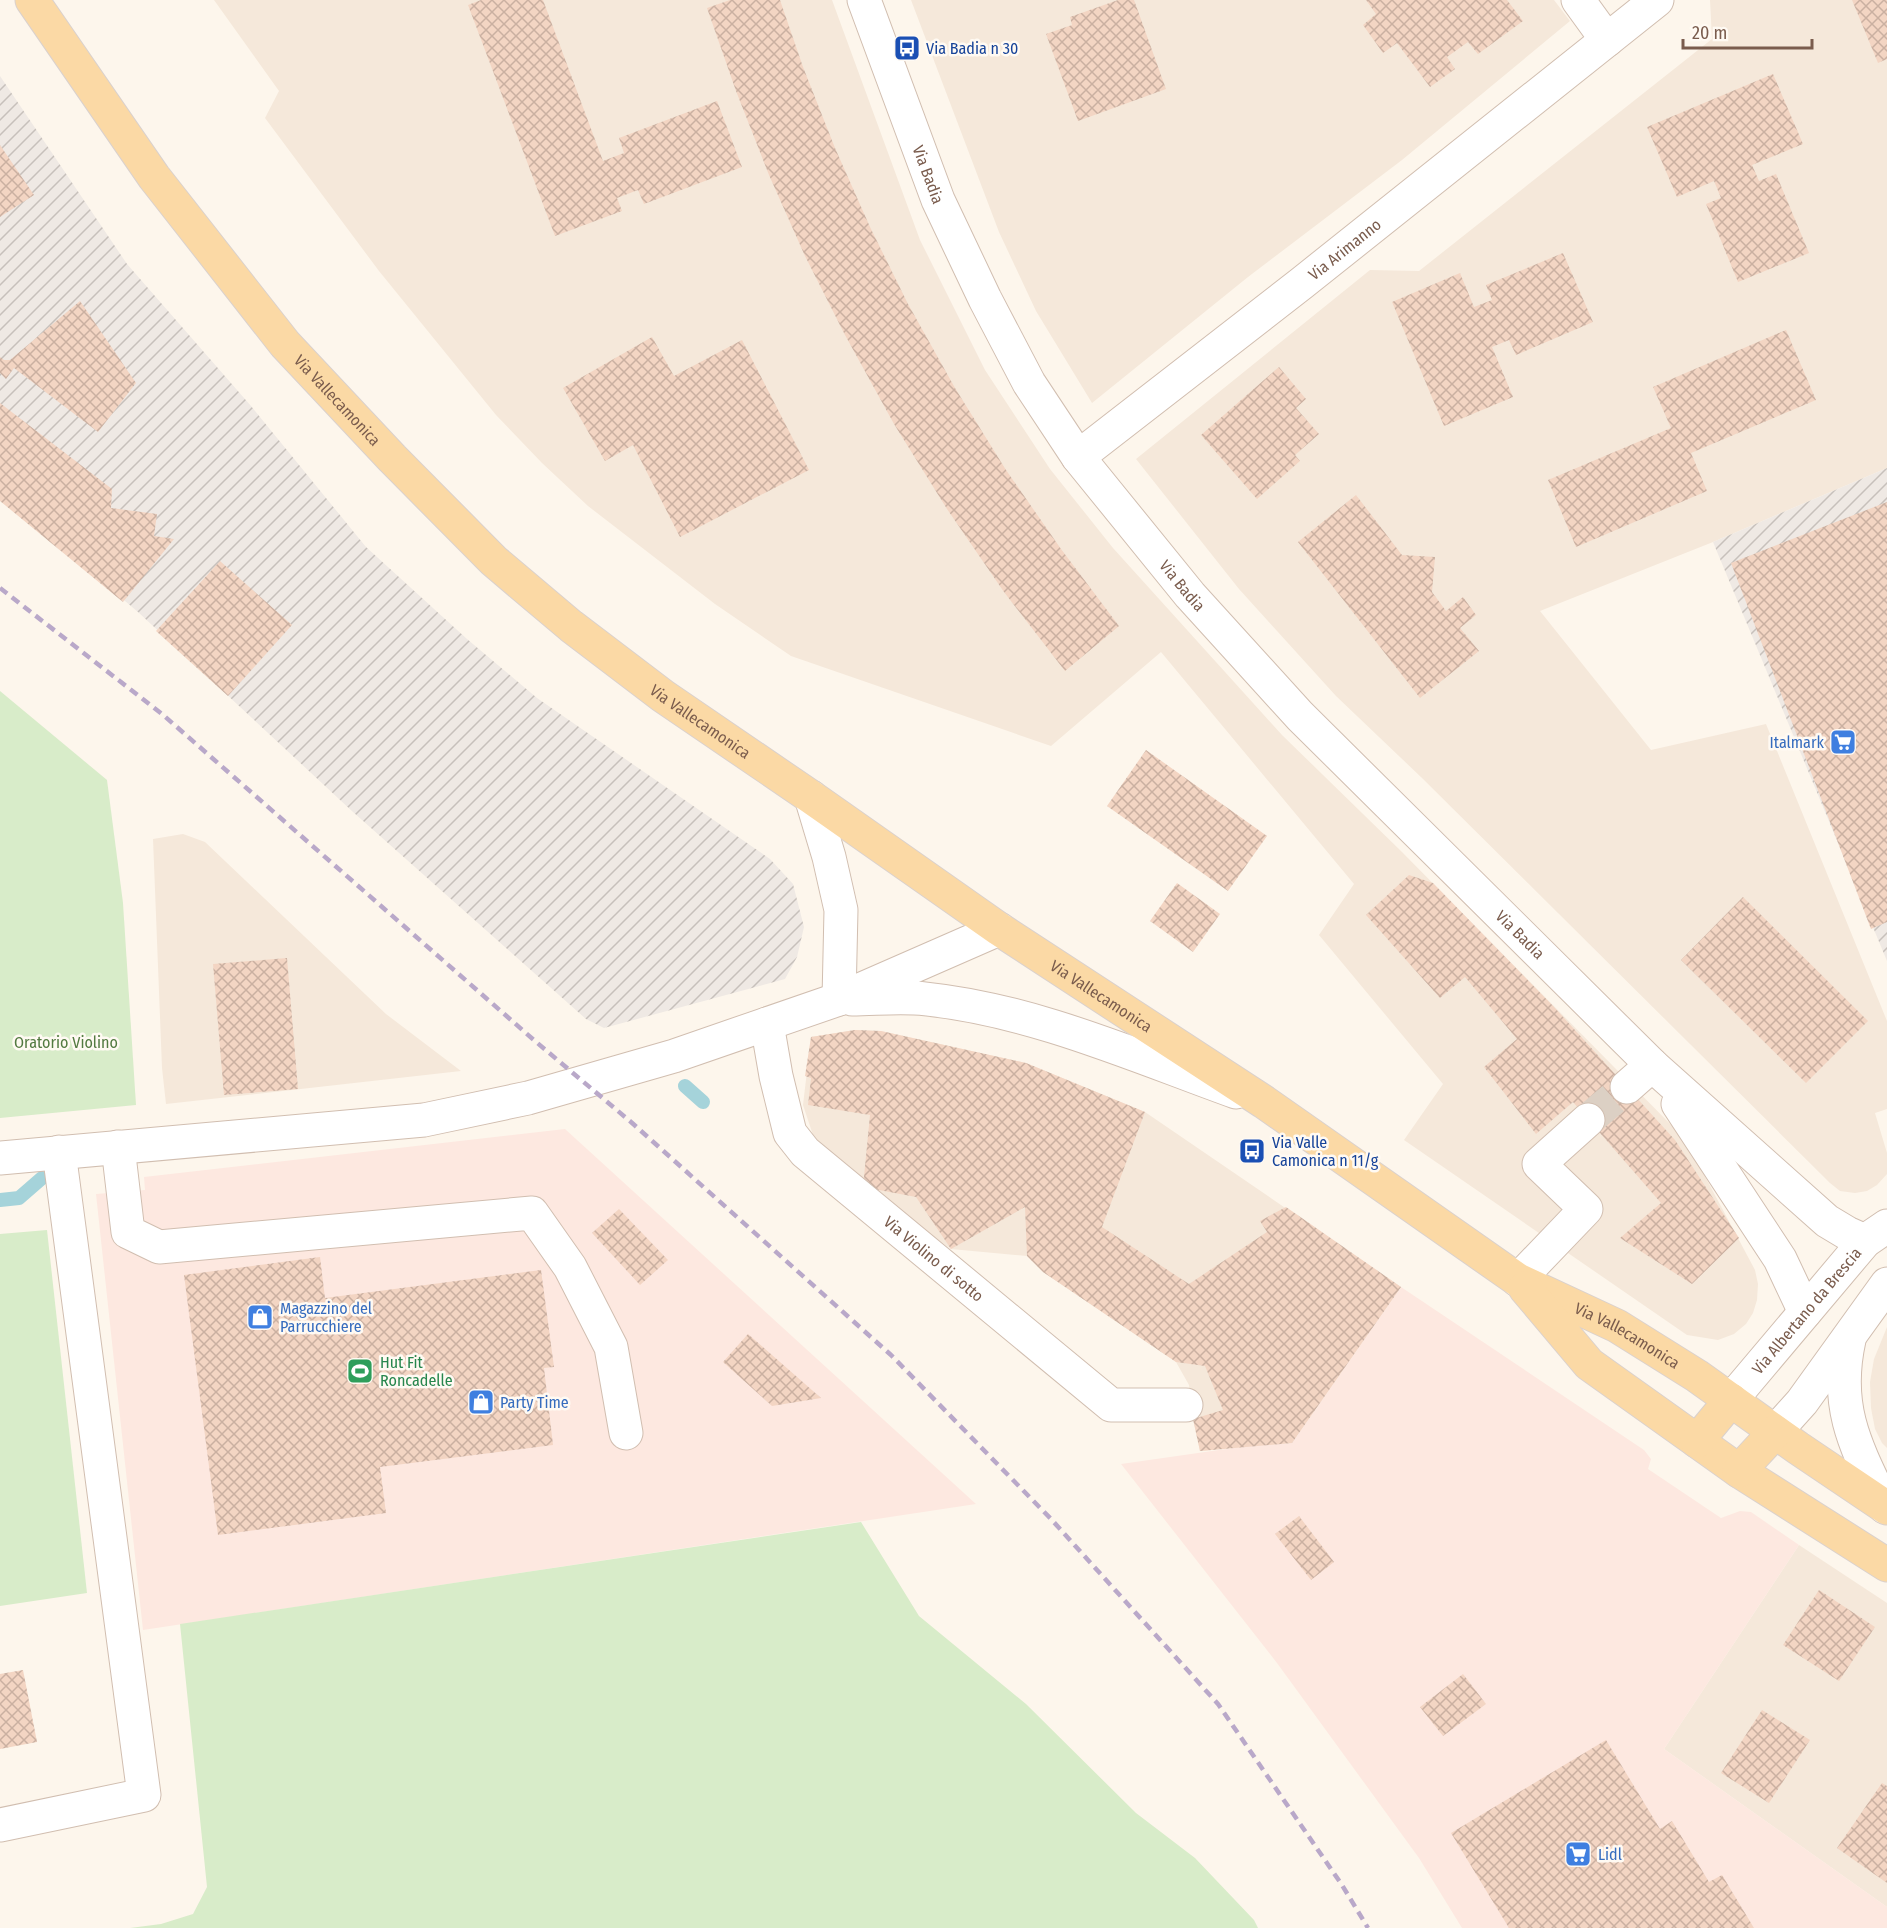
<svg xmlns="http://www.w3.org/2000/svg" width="1887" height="1928" font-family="'Fira Sans Condensed',sans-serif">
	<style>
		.residential { fill: #f5e8da }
		.commercial { fill: #fde8e0 }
		.industrial { fill: url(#industrial-furrows) }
		.green { fill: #d8ecc9 }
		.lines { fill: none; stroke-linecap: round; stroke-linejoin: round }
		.stream { stroke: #a5d3da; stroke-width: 14 }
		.building { fill: url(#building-cross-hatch) }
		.minor-tunnel { stroke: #dcd0c4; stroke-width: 33; stroke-dasharray: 33 16; stroke-linecap: butt }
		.minor-casing { stroke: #d1beb0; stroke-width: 35 }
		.major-casing { stroke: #dad1cd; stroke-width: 35 }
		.minor { stroke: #fff; stroke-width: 33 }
		.major { stroke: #fbd9a5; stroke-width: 33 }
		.rail { stroke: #b9a8c9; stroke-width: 4.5; stroke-dasharray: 9 6; stroke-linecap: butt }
		.labels { text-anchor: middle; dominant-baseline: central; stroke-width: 5; stroke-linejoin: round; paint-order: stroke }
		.transit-label { font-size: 16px; fill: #164399; stroke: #fffaf3; text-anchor: start }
		.street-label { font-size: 16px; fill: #7a5c4d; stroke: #fffaf3 }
		.shop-label { font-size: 16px; fill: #366cbe; stroke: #fffaf3; text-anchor: start }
		.park-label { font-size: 16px; fill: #537a41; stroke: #fffaf3 }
		.leisure-label { font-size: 16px; fill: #27864d; stroke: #fffaf3; text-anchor: start }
	</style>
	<defs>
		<pattern id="industrial-furrows" width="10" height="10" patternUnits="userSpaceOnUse" patternTransform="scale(1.5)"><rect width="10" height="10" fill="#efe9e4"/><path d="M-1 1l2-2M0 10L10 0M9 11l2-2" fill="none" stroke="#c7c0bb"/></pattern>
		<pattern id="building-cross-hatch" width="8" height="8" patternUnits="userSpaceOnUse" patternTransform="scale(1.5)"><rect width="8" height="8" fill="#f3d5c3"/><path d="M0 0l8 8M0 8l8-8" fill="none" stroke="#cab0a1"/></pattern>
	</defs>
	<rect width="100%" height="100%" fill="#fdf6ec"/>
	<g class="residential">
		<polygon points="214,0 832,0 920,240 985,370 1050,469 1113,548 1282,735 1402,852 1685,1139 1755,1270 1758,1284 1757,1300 1753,1313 1746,1324 1734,1334 1718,1340 1687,1335 1404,1140 1443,1084 1319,935 1354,884 1161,652 1051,746 791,656 715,604 588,506 542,463 496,415 379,271 265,118 279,91"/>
		<polygon points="911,0 1554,0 1570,21 1402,160 1248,277 1092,403 1036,311 999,232"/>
		<polygon points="1710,0 1887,0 1887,468 1713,542 1540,611 1651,750 1766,724 1887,1021 1887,1109 1875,1113 1887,1153 1887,1174 1877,1185 1867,1191 1855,1193 1840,1191 1830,1183 1422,778 1336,696 1239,589 1136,459 1370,270 1419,271 1712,39"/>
		<polygon points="183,834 205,842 386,1014 461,1071 166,1104 162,1068 153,839"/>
		<polygon points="855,1030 881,1031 1026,1063 1145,1112 1401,1287 1292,1443 1200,1451 1193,1419 1189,1385 1176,1362 1043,1272 1027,1256 951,1249 863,1187 815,1141 803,1105 811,1037"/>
		<polygon points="1887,1327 1887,1448 1882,1443 1875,1429 1871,1408 1870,1382 1874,1359"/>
		<polygon points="1799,1545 1887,1603 1887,1907 1664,1749"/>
	</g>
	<g class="commercial">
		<polygon points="565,1129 976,1504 143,1630 96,1194 145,1190 144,1177"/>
		<polygon points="1401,1287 1644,1450 1651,1459 1648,1469 1721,1518 1740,1511 1751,1512 1799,1545 1664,1749 1887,1907 1887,1928 1462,1928 1419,1858 1277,1663 1121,1464 1240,1447 1292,1443"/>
	</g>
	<g class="industrial">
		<polygon points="0,76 127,264 251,406 366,547 467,639 537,698 770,859 793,884 804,927 797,957 785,979 604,1028 586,1019 353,812 138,612 0,495"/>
		<polygon points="1887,468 1887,961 1713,542"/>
	</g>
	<g class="green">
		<polygon points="0,691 107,780 123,903 136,1105 0,1118"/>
		<polygon points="47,1230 87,1593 0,1606 0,1234"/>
		<polygon points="861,1522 919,1616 1026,1704 1136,1813 1195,1858 1254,1920 1258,1928 130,1928 161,1924 193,1914 207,1887 180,1624"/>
	</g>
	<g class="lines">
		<g class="stream">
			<polyline points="685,1086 703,1102"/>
			<polyline points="0,1200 19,1198 42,1178"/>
		</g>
	</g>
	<g class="building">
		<polygon points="481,0 543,0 603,161 624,153 619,138 717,101 742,167 644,204 638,190 617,198 622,211 555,236 468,5"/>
		<polygon points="730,0 780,0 803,67 835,148 870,227 908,304 955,388 1006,470 1061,549 1119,626 1065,671 1004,592 947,509 894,424 845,335 805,256 769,175 736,91 707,8"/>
		<polygon points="1118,0 1134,0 1166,89 1078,121 1046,34 1072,25 1070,17"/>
		<polygon points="1366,0 1507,0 1523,21 1478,54 1468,42 1447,57 1455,69 1430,87 1397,43 1383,53 1363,25 1376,14"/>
		<polygon points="1852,0 1887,0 1887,59 1878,63"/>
		<polygon points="1773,74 1803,144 1752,165 1759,181 1776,174 1809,253 1738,282 1706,204 1721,198 1714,181 1677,197 1647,127"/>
		<polygon points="0,145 34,195 0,217"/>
		<polygon points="1563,253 1593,322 1516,355 1509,340 1492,347 1513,397 1444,426 1392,302 1460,273 1474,307 1492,300 1486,285"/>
		<polygon points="80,301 136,383 98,432 14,368 6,379 0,373 0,357 4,360 10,360"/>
		<polygon points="1786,330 1816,400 1691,453 1707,491 1576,547 1548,480 1671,428 1653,387"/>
		<polygon points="652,337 674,376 742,340 809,470 680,537 633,445 605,461 563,388"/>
		<polygon points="1279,367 1306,399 1296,408 1319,434 1295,455 1300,461 1257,499 1201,435"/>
		<polygon points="0,403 112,489 111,508 157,514 154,536 174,539 123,602 0,501"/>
		<polygon points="1356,495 1402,555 1435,557 1432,592 1446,611 1463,597 1476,615 1460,628 1479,651 1420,698 1298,542"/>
		<polygon points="1887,502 1887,922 1871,929 1731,563"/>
		<polygon points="220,561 292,625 228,696 156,631"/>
		<polygon points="1146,750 1267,836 1228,891 1107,806"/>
		<polygon points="1409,875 1433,883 1554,1007 1675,1140 1739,1238 1692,1284 1620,1238 1661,1203 1573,1102 1536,1134 1484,1067 1517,1039 1465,977 1440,998 1366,915"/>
		<polygon points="1177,883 1220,914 1193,952 1150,921"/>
		<polygon points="1743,897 1868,1021 1806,1083 1681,960"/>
		<polygon points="287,958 298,1089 224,1095 213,964"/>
		<polygon points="855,1030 881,1031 1026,1063 1145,1112 1102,1227 1189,1284 1267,1232 1260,1221 1286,1207 1401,1287 1292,1443 1200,1451 1193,1419 1223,1410 1205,1366 1176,1362 1043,1272 1027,1256 1025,1207 951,1249 916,1197 863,1187 870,1115 808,1105 811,1078 805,1076 811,1037"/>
		<polygon points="619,1209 668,1260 640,1285 592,1233"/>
		<polygon points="320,1257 325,1298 541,1270 554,1367 544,1368 553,1445 380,1467 386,1513 218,1535 184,1275"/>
		<polygon points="748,1334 821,1398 772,1406 723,1362"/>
		<polygon points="1299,1516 1334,1562 1311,1580 1275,1534"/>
		<polygon points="1819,1590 1875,1627 1839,1681 1783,1645"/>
		<polygon points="23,1670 37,1742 0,1749 0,1674"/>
		<polygon points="1463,1674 1486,1704 1443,1736 1420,1707"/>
		<polygon points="1762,1710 1810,1740 1769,1803 1721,1773"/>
		<polygon points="1606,1740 1660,1829 1672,1821 1709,1882 1722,1875 1754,1928 1509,1928 1451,1833"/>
		<polygon points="1882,1783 1887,1786 1887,1883 1837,1848"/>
	</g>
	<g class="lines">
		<polyline class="minor-tunnel" points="1588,1120 1627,1087"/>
		<defs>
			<g id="minor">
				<path id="s1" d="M 864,0 L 938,200 L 985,299 L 1029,383 L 1078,457 L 1190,595 L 1300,716 L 1652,1065 L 1827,1221 L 1847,1233 L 1865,1241"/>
				<polyline points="1578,0 1607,40"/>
				<path id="s2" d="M 1078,457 L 1302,283 L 1657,0"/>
				<polyline points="811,797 829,857 841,910 839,999"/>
				<path d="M 852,999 C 876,999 902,996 926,999 C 1032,1010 1136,1056 1236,1092"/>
				<path id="s3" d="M 767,1024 L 776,1076 L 790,1133 L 805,1152 L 1111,1405 L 1186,1405"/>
				<polyline points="1627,1087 1652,1065"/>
				<polyline points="1678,1104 1780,1259 1805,1312"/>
				<polyline points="118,1147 128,1232 159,1247 532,1213 570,1267 611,1347 626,1433"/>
				<polyline points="0,1158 424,1120 528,1098 674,1056 839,999 999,929"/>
				<polyline points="1518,1280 1586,1209 1539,1164 1588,1120"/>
				<path d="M 1849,1340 C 1834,1408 1856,1447 1885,1507"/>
				<path id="s4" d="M 1731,1400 L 1865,1241 L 1887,1226"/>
				<polyline points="1775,1432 1802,1402 1887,1284"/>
				<polyline points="0,1825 144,1795 59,1152"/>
			</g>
			<g id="major">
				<path id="s5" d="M 32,0 L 154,177 L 285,344 L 392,458 L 494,561 L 571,626 L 663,696 L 811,797 L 999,929 L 1264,1102 L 1518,1280 L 1617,1326 L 1697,1376 L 1798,1448 L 1887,1508"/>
				<polyline points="1525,1288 1589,1364 1739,1471 1887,1565"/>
				<polyline points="1697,1441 1731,1400"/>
				<polyline points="1739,1471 1775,1432"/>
			</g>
		</defs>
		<use href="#minor" class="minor-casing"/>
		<use href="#major" class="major-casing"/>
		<use href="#minor" class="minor"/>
		<use href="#major" class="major"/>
		<polyline class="rail" points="0,588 162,714 535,1041 631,1122 891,1355 1051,1519 1218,1704 1342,1885 1368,1928"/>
	</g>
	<defs>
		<symbol id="bus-square" viewBox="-11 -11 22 22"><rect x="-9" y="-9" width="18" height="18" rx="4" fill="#1a4fb4" stroke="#fffaf3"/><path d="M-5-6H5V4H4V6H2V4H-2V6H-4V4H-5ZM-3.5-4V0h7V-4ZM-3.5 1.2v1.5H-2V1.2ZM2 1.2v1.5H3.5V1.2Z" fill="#fff"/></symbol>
		<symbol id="supermarket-square" viewBox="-11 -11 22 22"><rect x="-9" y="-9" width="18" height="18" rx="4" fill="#3f7fe0" stroke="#fffaf3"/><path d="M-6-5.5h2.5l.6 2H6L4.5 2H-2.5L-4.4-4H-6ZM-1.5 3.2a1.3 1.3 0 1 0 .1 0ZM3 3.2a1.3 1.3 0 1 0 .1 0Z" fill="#fff"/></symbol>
		<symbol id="shop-square" viewBox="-11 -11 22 22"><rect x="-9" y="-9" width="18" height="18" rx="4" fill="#3f7fe0" stroke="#fffaf3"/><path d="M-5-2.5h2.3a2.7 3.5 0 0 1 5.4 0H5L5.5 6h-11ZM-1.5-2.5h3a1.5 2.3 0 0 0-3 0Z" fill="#fff"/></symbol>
		<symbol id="stadium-square" viewBox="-11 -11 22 22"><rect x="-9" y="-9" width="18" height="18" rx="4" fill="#2e9e5b" stroke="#fffaf3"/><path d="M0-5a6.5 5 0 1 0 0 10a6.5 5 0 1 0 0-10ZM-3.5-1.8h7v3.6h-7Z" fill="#fff"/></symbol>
	</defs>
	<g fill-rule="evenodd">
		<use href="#bus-square" x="892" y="33" width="30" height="30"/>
		<use href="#supermarket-square" x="1828" y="727" width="30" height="30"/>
		<use href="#bus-square" x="1237" y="1136" width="30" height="30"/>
		<use href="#shop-square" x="245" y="1302" width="30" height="30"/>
		<use href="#stadium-square" x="345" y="1356" width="30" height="30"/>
		<use href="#shop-square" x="466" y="1387" width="30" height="30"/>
		<use href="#supermarket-square" x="1563" y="1839" width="30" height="30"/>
	</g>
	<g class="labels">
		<g class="transit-label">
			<text x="926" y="48">Via Badia n 30</text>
			<text x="1272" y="1142">Via Valle<tspan x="1272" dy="18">Camonica n 11/g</tspan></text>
		</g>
		<g class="street-label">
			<text stroke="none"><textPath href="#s1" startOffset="186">Via Badia</textPath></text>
			<text stroke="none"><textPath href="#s2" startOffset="338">Via Arimanno</textPath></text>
			<text stroke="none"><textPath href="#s5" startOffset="504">Via Vallecamonica</textPath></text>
			<text stroke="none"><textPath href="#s1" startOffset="672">Via Badia</textPath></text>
			<text stroke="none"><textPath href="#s5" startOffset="990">Via Vallecamonica</textPath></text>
			<text stroke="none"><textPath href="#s1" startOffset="1158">Via Badia</textPath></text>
			<text stroke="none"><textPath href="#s5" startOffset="1476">Via Vallecamonica</textPath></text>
			<text stroke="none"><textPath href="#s3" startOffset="303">Via Violino di sotto</textPath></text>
			<text stroke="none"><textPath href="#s4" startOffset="117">Via Albertano da Brescia</textPath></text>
			<text stroke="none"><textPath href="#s5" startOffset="2103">Via Vallecamonica</textPath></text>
		</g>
		<g class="shop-label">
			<text x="1824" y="742" text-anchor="end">Italmark</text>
			<text x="280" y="1308">Magazzino del<tspan x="280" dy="18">Parrucchiere</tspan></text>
			<text x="500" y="1402">Party Time</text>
			<text x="1598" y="1854">Lidl</text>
		</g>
		<g class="park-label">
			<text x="66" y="1042">Oratorio Violino</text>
		</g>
		<g class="leisure-label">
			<text x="380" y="1362">Hut Fit<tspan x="380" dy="18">Roncadelle</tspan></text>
		</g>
	</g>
	<path d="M1683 39v9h129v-9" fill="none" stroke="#7a5c4d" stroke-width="3"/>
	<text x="1692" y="39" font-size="18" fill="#7a5c4d" stroke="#fffaf3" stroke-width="4.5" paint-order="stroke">20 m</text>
</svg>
